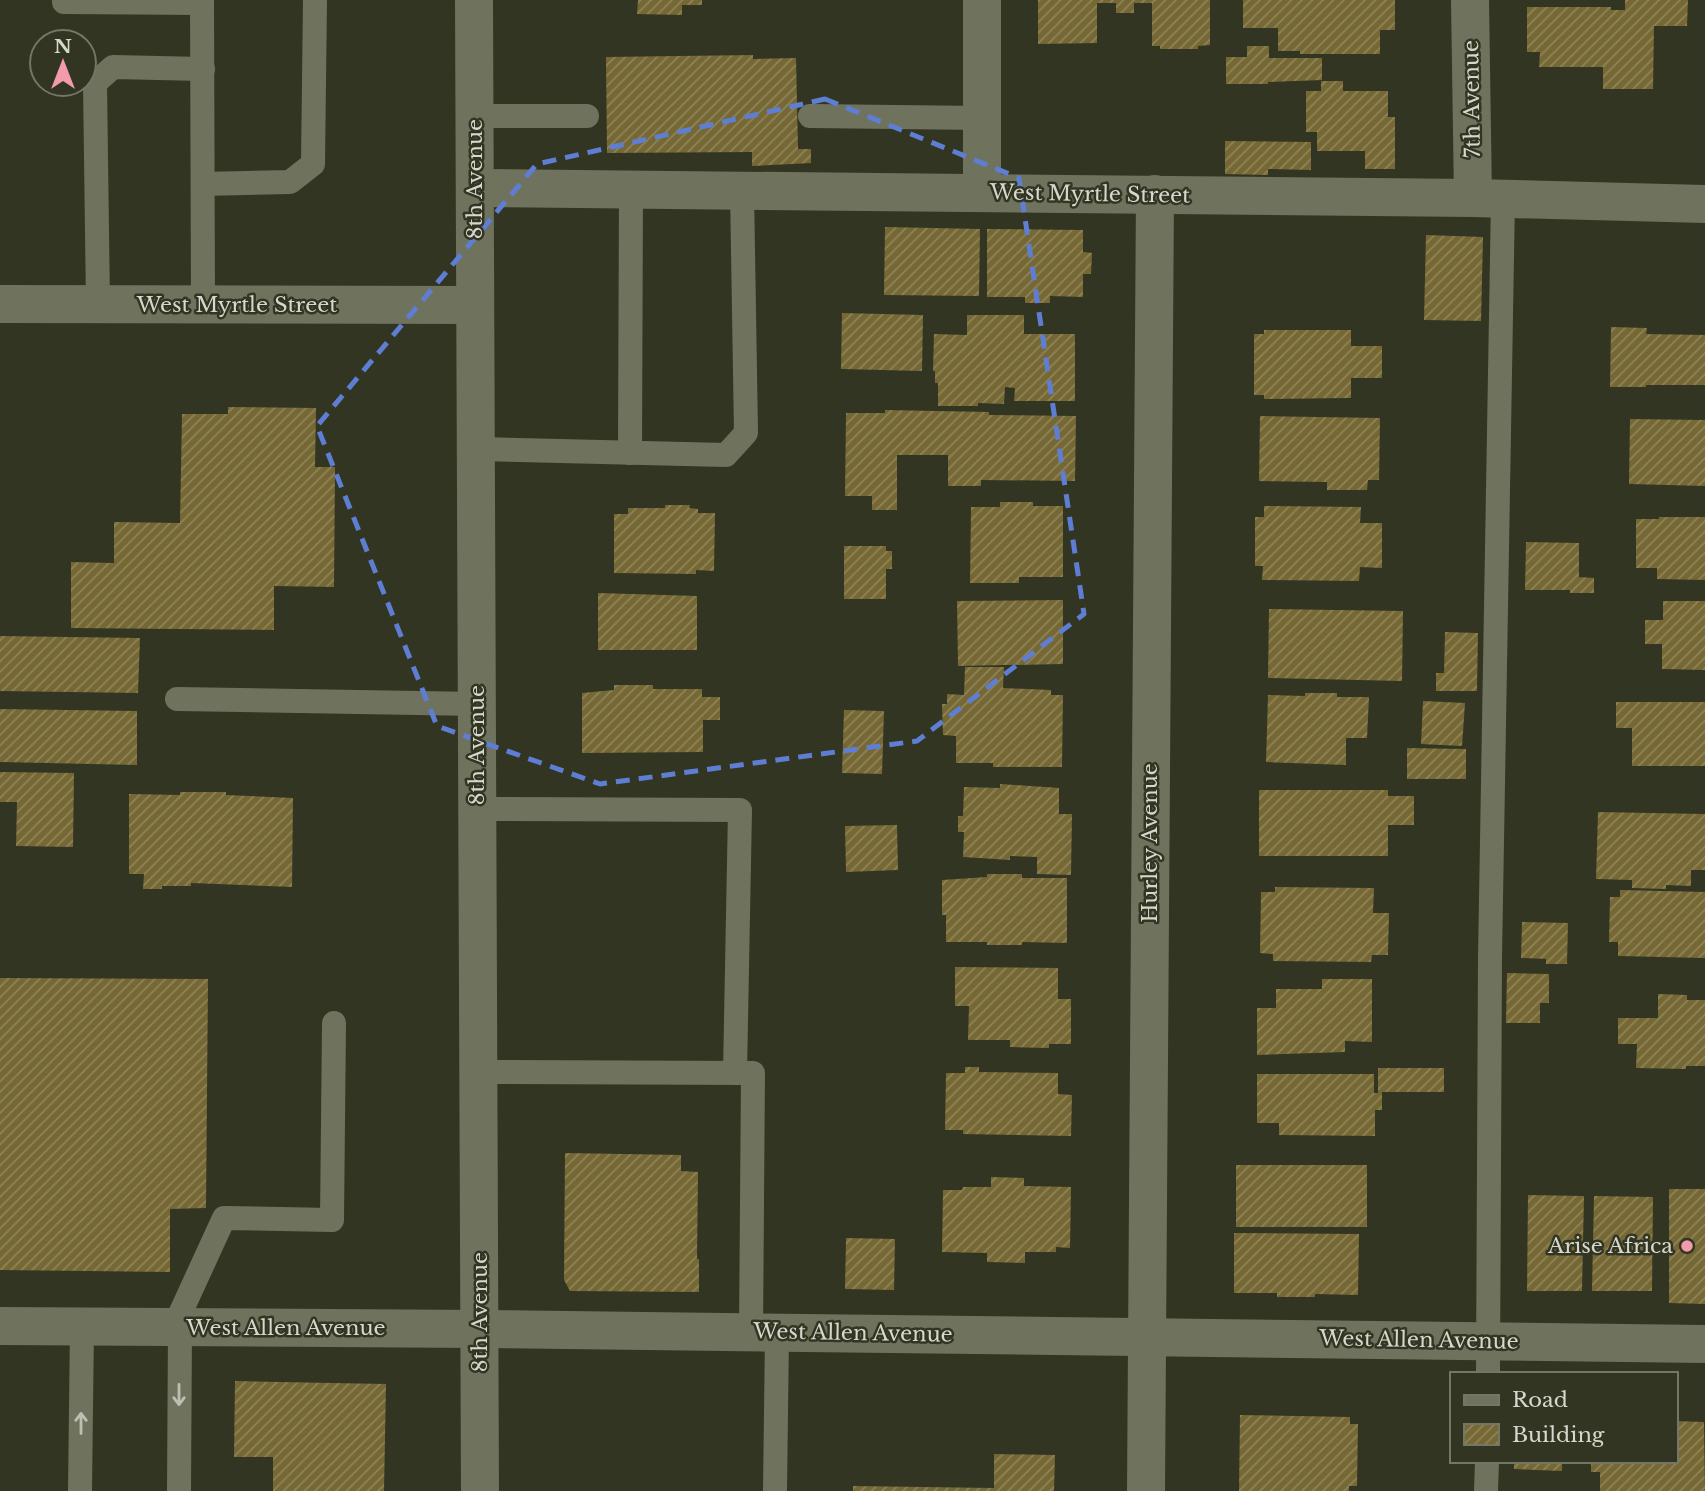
<svg xmlns="http://www.w3.org/2000/svg" width="1705" height="1491" font-family="'Libre Baskerville',serif">
	<style>
		.building { fill: url(#building-hatch) }
		.lines { fill: none; stroke-linecap: round; stroke-linejoin: round }
		.lane { stroke: #6f735e; stroke-width: 24 }
		.street { stroke: #6f735e; stroke-width: 38 }
		.secondary { stroke: #6f735e; stroke-width: 38 }
		.oneway { stroke: #bcbfb1 }
		.marked { fill: none; stroke: #5e7ed4; stroke-width: 5; stroke-dasharray: 14 9; stroke-linejoin: round }
		.poi-dot { fill: #f39aac; stroke: #323522; stroke-width: 2.5 }
		.labels { text-anchor: middle; dominant-baseline: central; stroke-width: 5; stroke-linejoin: round; paint-order: stroke }
		.street-label { font-size: 21px; fill: #d6d8cd; stroke: #323522 }
		.poi-label { font-size: 21px; fill: #d6d8cd; stroke: #323522; text-anchor: end }
	</style>
	<defs>
		<pattern id="building-hatch" width="6" height="6" patternUnits="userSpaceOnUse" patternTransform="scale(1.75)"><rect width="6" height="6" fill="#766834"/><path d="M-1 1l2-2M0 6l6-6M5 7l2-2" fill="none" stroke="#8f845a"/></pattern>
	</defs>
	<rect width="100%" height="100%" fill="#323522"/>
	<g class="building">
		<polygon points="638,0 702,0 702,5 682,5 682,15 637,14"/>
		<polygon points="1038,0 1210,0 1210,45 1198,46 1198,49 1160,49 1160,46 1152,46 1152,3 1134,3 1134,13 1116,13 1116,3 1097,3 1097,43 1038,44"/>
		<polygon points="1243,0 1395,0 1395,30 1380,30 1380,54 1300,54 1300,51 1278,51 1278,28 1243,28"/>
		<polygon points="1625,0 1688,0 1687,26 1654,26 1653,89 1603,89 1603,67 1539,67 1540,52 1527,52 1527,7 1611,7 1611,10 1625,10"/>
		<polygon points="1247,46 1269,46 1269,58 1322,58 1322,80 1268,82 1268,84 1226,84 1226,57 1247,57"/>
		<polygon points="753,55 753,59 796,58 798,149 811,149 811,163 752,166 752,152 607,153 606,57"/>
		<polygon points="1321,81 1343,81 1343,91 1388,91 1388,117 1395,117 1395,169 1365,169 1365,151 1317,151 1317,132 1306,132 1306,91 1321,91"/>
		<polygon points="1225,141 1311,142 1311,170 1268,169 1268,175 1225,174"/>
		<polygon points="885,227 980,229 979,296 884,295"/>
		<polygon points="987,229 1083,230 1083,252 1092,253 1091,274 1083,274 1083,297 1050,296 1050,303 1025,303 1025,297 987,297"/>
		<polygon points="1426,235 1483,237 1481,321 1424,320"/>
		<polygon points="842,313 923,315 922,371 841,369"/>
		<polygon points="967,315 1024,315 1024,334 1075,334 1075,401 1014,401 1015,388 1005,387 1004,404 978,403 978,406 938,406 938,383 935,383 935,371 933,371 934,334 967,335"/>
		<polygon points="1611,327 1647,328 1646,334 1705,335 1705,385 1646,385 1646,387 1610,387"/>
		<polygon points="1264,330 1351,330 1351,346 1382,346 1382,378 1351,378 1351,398 1264,399 1264,395 1254,395 1254,334 1264,334"/>
		<polygon points="228,407 316,408 315,467 335,467 334,587 274,586 274,630 71,628 71,562 114,563 114,522 180,523 182,414 228,414"/>
		<polygon points="885,410 989,412 989,415 1076,416 1075,481 981,480 981,486 948,486 948,455 897,455 897,510 872,510 872,496 845,496 846,413 885,413"/>
		<polygon points="1260,416 1380,418 1379,480 1368,480 1367,490 1327,490 1327,482 1259,481"/>
		<polygon points="1630,419 1705,420 1705,486 1629,484"/>
		<polygon points="1000,502 1033,502 1033,506 1063,506 1063,577 1019,577 1019,583 970,583 971,507 1000,507"/>
		<polygon points="665,505 690,505 689,508 698,509 698,513 715,513 714,571 696,570 696,574 614,573 614,514 628,514 628,508 665,508"/>
		<polygon points="1264,506 1361,507 1360,523 1382,523 1382,568 1360,567 1359,581 1262,580 1263,566 1255,566 1255,517 1264,517"/>
		<polygon points="1659,517 1705,517 1705,580 1657,579 1657,568 1636,568 1636,519 1659,519"/>
		<polygon points="1526,542 1579,543 1579,577 1594,578 1594,593 1570,593 1570,590 1525,590"/>
		<polygon points="844,546 886,546 886,551 892,551 892,569 886,569 886,599 844,599"/>
		<polygon points="598,593 697,596 697,650 598,650"/>
		<polygon points="1063,600 1063,664 958,666 957,601"/>
		<polygon points="1663,601 1705,601 1705,670 1662,669 1662,644 1645,644 1645,620 1663,620"/>
		<polygon points="1269,609 1403,611 1402,681 1268,678"/>
		<polygon points="1445,632 1478,633 1477,691 1436,691 1436,673 1444,673"/>
		<polygon points="0,636 140,638 138,693 0,691"/>
		<polygon points="965,667 1004,667 1003,688 1051,690 1051,695 1063,695 1062,767 993,767 993,763 956,763 956,736 943,735 942,704 947,704 947,694 964,695"/>
		<polygon points="614,685 653,685 653,689 702,689 702,697 720,697 720,720 703,720 703,752 582,753 582,693 614,690"/>
		<polygon points="1305,693 1337,693 1337,697 1369,697 1367,738 1346,738 1346,765 1266,762 1268,695 1305,696"/>
		<polygon points="1423,701 1465,703 1462,746 1421,744"/>
		<polygon points="1616,702 1705,702 1705,766 1632,766 1632,728 1616,728"/>
		<polygon points="0,709 137,711 137,765 0,762"/>
		<polygon points="844,710 884,711 882,774 842,773"/>
		<polygon points="1407,748 1466,749 1466,779 1407,779"/>
		<polygon points="0,772 74,773 73,847 16,846 17,802 0,802"/>
		<polygon points="1000,784 1059,788 1059,814 1072,814 1071,875 1037,874 1037,857 1010,856 1010,860 963,857 964,832 958,832 958,816 963,816 964,787 1000,788"/>
		<polygon points="1259,790 1388,790 1388,796 1414,796 1414,825 1388,825 1388,856 1259,856"/>
		<polygon points="180,792 226,792 226,795 293,798 292,887 191,883 191,886 162,886 162,889 143,889 144,874 129,874 129,794 180,795"/>
		<polygon points="1598,812 1705,814 1705,870 1691,870 1691,886 1666,885 1666,889 1632,888 1632,880 1596,879"/>
		<polygon points="897,825 898,870 846,872 845,826"/>
		<polygon points="987,874 1022,874 1022,878 1067,878 1067,943 1022,942 1022,945 987,945 987,942 946,942 946,915 942,915 942,880 987,877"/>
		<polygon points="1275,887 1374,888 1373,913 1389,913 1388,955 1372,955 1371,962 1273,961 1273,954 1260,953 1261,892 1275,892"/>
		<polygon points="1620,890 1705,892 1705,958 1618,956 1618,942 1609,942 1610,897 1620,897"/>
		<polygon points="1522,922 1568,923 1567,964 1546,964 1546,959 1521,958"/>
		<polygon points="955,967 1058,968 1058,999 1071,999 1071,1044 1049,1044 1049,1048 1010,1047 1010,1040 968,1040 969,1006 955,1006"/>
		<polygon points="1507,973 1549,974 1549,1003 1540,1003 1540,1023 1506,1023"/>
		<polygon points="0,978 208,979 206,1208 170,1209 170,1272 0,1270"/>
		<polygon points="1322,979 1372,979 1372,1042 1345,1041 1345,1052 1257,1055 1257,1008 1276,1008 1276,989 1322,989"/>
		<polygon points="1658,994 1687,995 1687,1000 1705,1000 1705,1066 1686,1066 1686,1069 1636,1068 1637,1044 1618,1044 1618,1018 1658,1018"/>
		<polygon points="965,1067 979,1067 979,1072 1058,1073 1058,1094 1072,1095 1071,1136 963,1134 963,1130 945,1130 946,1073 965,1073"/>
		<polygon points="1378,1068 1444,1068 1444,1092 1382,1092 1382,1110 1375,1110 1375,1136 1279,1135 1279,1123 1257,1123 1257,1074 1374,1074 1374,1093 1378,1093"/>
		<polygon points="565,1153 681,1155 681,1171 698,1172 697,1259 699,1259 699,1292 570,1291 564,1280"/>
		<rect x="1236" y="1165" width="131" height="62"/>
		<polygon points="991,1177 1024,1178 1024,1186 1071,1187 1070,1248 1056,1247 1056,1252 1025,1252 1025,1263 987,1262 987,1253 942,1252 943,1190 962,1190 963,1187 991,1187"/>
		<polygon points="1669,1189 1705,1189 1705,1304 1669,1303"/>
		<polygon points="1528,1195 1584,1196 1582,1291 1527,1291"/>
		<polygon points="1594,1196 1653,1197 1652,1291 1592,1291"/>
		<polygon points="1234,1233 1359,1234 1358,1295 1315,1294 1315,1297 1277,1297 1277,1293 1234,1293"/>
		<polygon points="846,1238 895,1239 894,1290 845,1289"/>
		<polygon points="235,1381 386,1384 384,1491 273,1491 273,1457 234,1457"/>
		<polygon points="1240,1415 1350,1417 1350,1424 1358,1424 1357,1486 1349,1486 1349,1491 1239,1491"/>
		<polygon points="1675,1421 1704,1422 1705,1491 1600,1491 1600,1472 1591,1472 1591,1461 1675,1461"/>
		<polygon points="994,1454 1055,1455 1054,1491 853,1491 853,1486 994,1488"/>
		<polygon points="1514,1461 1562,1461 1562,1471 1514,1469"/>
	</g>
	<g class="lines">
		<g class="lane">
			<polyline points="64,0 64,2 202,3"/>
			<polyline points="202,0 203,305"/>
			<polyline points="474,116 587,116"/>
			<polyline points="810,116 982,118"/>
			<polyline points="203,184 290,182 313,164 315,0"/>
			<polyline points="98,305 95,83 113,67 203,69"/>
			<polyline points="476,449 726,455 746,433 742,190"/>
			<polyline points="630,453 631,190"/>
			<polyline points="177,699 477,704"/>
			<polyline points="478,809 740,810 735,1073"/>
			<polyline points="479,1072 753,1073 751,1332"/>
			<polyline points="174,1327 224,1218 332,1220 334,1023"/>
			<polyline points="1488,1374 1490,958 1503,198"/>
			<polyline points="80,1491 82,1326"/>
			<polyline points="179,1491 180,1327"/>
			<polyline points="775,1491 777,1333"/>
			<polyline points="1486,1491 1487,1461"/>
		</g>
		<g class="street">
			<polyline points="982,0 982,193"/>
			<polyline points="1470,0 1473,198"/>
			<polyline points="475,188 1473,198 1705,204"/>
			<polyline points="0,304 475,305"/>
			<polyline points="0,1326 481,1329 1705,1344"/>
			<polyline points="1146,1491 1155,194"/>
		</g>
		<polyline class="secondary" points="474,0 480,1491"/>
	</g>
	<defs><path id="oneway-shaft" d="M-6 0H5M1.5-3L5.5 0L1.5 3" fill="none" stroke-width="1.6" stroke-linecap="round" stroke-linejoin="round" transform="scale(1.75)"/></defs>
	<g class="oneway">
		<use href="#oneway-shaft" transform="translate(179 1395) rotate(90)"/>
		<use href="#oneway-shaft" transform="translate(81 1423) rotate(-90)"/>
	</g>
	<path class="marked" d="M 825,99 L 1019,178 L 1084,614 L 917,741 L 600,784 L 437,726 L 317,426 L 537,164 Z"/>
	<circle class="poi-dot" cx="1687" cy="1246" r="7"/>
	<g class="labels">
		<g class="street-label">
			<text transform="translate(1472 99) rotate(-91)">7th Avenue</text>
			<text transform="translate(475 179) rotate(-90)">8th Avenue</text>
			<text transform="translate(1090 194) rotate(1)">West Myrtle Street</text>
			<text x="237" y="305">West Myrtle Street</text>
			<text transform="translate(477 745) rotate(-90)">8th Avenue</text>
			<text transform="translate(1150 843) rotate(-90)">Hurley Avenue</text>
			<text transform="translate(480 1312) rotate(-90)">8th Avenue</text>
			<text x="286" y="1328">West Allen Avenue</text>
			<text transform="translate(853 1333) rotate(1)">West Allen Avenue</text>
			<text transform="translate(1419 1340) rotate(1)">West Allen Avenue</text>
		</g>
		<g class="poi-label">
			<text x="1673" y="1246">Arise Africa</text>
		</g>
	</g>
	<rect x="1450" y="1372" width="228" height="91" fill="#323522" stroke="#747666" stroke-width="2"/>
	<rect x="1464" y="1395" width="35" height="10" fill="#6f735e" stroke="#747666" stroke-width="2"/>
	<text x="1512" y="1407" font-size="21" fill="#d6d8cd">Road</text>
	<rect x="1464" y="1424" width="35" height="21" fill="url(#building-hatch)" stroke="#747666" stroke-width="2"/>
	<text x="1512" y="1442" font-size="21" fill="#d6d8cd">Building</text>
	<g transform="translate(63 63)"><circle r="33" fill="#323522" stroke="#747666" stroke-width="2"/>
	<path d="M0-5L12 26L0 18L-12 26Z" fill="#f39aac"/>
	<text y="-10" font-size="19" font-weight="bold" text-anchor="middle" fill="#d6d8cd">N</text>
	</g>
</svg>
